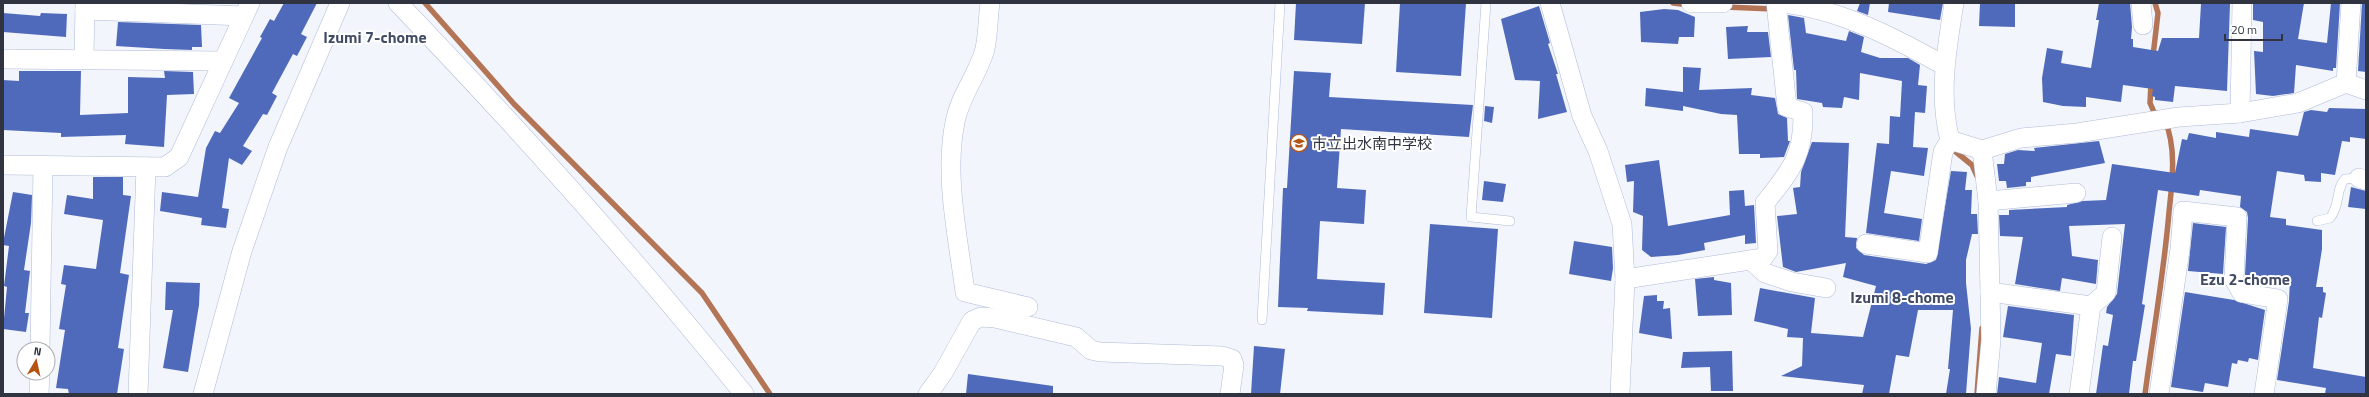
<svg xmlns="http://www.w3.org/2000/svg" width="2369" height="397" font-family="'Titillium Web','Noto Sans JP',sans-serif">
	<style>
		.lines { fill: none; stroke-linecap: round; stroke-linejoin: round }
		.stream { stroke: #b47556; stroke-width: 5.5 }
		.building { fill: #506abb }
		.service-casing { stroke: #afbbd9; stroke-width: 10 }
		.minor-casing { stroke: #afbbd9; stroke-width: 20 }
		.service { stroke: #fff; stroke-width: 9 }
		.minor { stroke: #fff; stroke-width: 19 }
		.labels { text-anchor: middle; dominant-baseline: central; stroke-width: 4; stroke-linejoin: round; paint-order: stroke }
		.poi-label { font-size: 15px; fill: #2f3440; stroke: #fff; text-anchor: start }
		.neighbourhood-label { font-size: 16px; font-weight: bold; fill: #414b64; stroke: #fff }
	</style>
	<rect width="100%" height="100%" fill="#f2f5fb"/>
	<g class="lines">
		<g class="stream">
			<polyline points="425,3 514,104 702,293 770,394"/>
			<polyline points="1673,3 1689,5"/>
			<polyline points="1725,7 1773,9"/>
			<polyline points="2153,56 2158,13 2155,3"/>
			<polyline points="2151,83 2150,103 2154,112 2159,114"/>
			<polyline points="1951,148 1972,165 1977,176"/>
			<polyline points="1977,394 1982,328"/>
			<path d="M 2145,394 C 2153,333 2164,273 2169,212 C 2172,184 2177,148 2165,121"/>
		</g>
	</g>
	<g class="building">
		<polygon points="284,3 317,3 301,34 307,37 297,56 293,54 272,93 277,96 267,115 263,114 243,146 252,151 242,165 229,158 222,208 229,209 226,228 201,225 202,218 160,211 162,192 198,197 206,148 215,131 220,133 239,103 229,98 262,38 260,37 270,19 274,21"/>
		<polygon points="1296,3 1365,3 1362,44 1294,40"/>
		<polygon points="1400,3 1466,3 1461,76 1396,72"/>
		<polygon points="1860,3 1870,3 1868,15 1857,11"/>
		<polygon points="1889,3 1943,3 1940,20 1888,12"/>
		<polygon points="1980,3 2015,3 2015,27 1979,26"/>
		<polygon points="2099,3 2130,3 2132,27 2131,39 2133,39 2133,47 2158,51 2162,38 2199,38 2201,4 2230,4 2227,91 2175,86 2173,102 2155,100 2155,97 2152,96 2153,89 2123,85 2121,102 2086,97 2086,107 2063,106 2043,102 2042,78 2047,48 2063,51 2061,63 2091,68 2099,20 2096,20"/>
		<polygon points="2253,3 2304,3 2298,39 2327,43 2331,3 2340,3 2336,68 2333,68 2333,71 2296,65 2294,93 2273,96 2256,94 2254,51 2263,52 2263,22 2253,20"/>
		<polygon points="2362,3 2366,3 2366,72 2358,71"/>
		<polygon points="1539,6 1550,43 1548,44 1558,74 1556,74 1567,112 1538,119 1540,81 1515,80 1501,19"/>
		<polygon points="1664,9 1678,10 1695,17 1694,37 1679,37 1678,44 1641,42 1640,12"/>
		<polygon points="3,13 40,16 41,13 67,14 66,37 3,32"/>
		<polygon points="1788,15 1804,18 1806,33 1846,41 1849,31 1864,37 1861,52 1880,58 1908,58 1920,65 1918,85 1927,86 1925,113 1915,112 1913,147 1928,148 1924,176 1891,171 1884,213 1922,219 1919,241 1866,233 1877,143 1889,144 1890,116 1900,117 1902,81 1860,73 1859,100 1844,97 1842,108 1823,107 1822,103 1797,99 1796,70 1794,70"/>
		<polygon points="118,22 201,25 202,47 192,47 192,50 164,49 116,46"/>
		<polygon points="1748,26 1747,32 1768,32 1771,57 1728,59 1726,27"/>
		<polygon points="1683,67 1701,68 1699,90 1752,88 1751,95 1775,98 1778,114 1787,118 1788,141 1790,141 1784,157 1760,158 1760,154 1739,154 1737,115 1721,114 1683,106 1683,111 1645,106 1646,88 1683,92"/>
		<polygon points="19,71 81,71 80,115 128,113 128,77 165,78 164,71 193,72 194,94 167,95 164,147 125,144 126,135 61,137 61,133 3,130 3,80 19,81"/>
		<polygon points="1294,71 1331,73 1329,97 1473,105 1469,137 1341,129 1337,188 1366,190 1364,224 1320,221 1317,279 1385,283 1383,315 1307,311 1308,308 1278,307 1283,188 1287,188"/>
		<polygon points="1485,106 1494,107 1492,123 1484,121"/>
		<polygon points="2329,108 2366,109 2366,139 2350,137 2350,142 2342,141 2335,175 2321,173 2321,182 2305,181 2304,175 2277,171 2270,217 2286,219 2286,225 2322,230 2322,249 2316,287 2323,287 2323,292 2326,293 2322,318 2319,317 2313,368 2366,377 2366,394 2325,394 2326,388 2277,380 2289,301 2290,278 2245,275 2248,218 2247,212 2240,207 2241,196 2200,190 2199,196 2158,190 2142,304 2145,305 2136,361 2133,361 2129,394 2096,394 2103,345 2108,346 2113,315 2106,313 2107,307 2117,294 2125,224 2069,226 2072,256 2098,260 2096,284 2062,278 2060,291 2015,284 2023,237 2000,236 1999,215 2009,215 2009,210 2067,207 2067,205 2083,201 2106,200 2112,164 2175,173 2182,139 2187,140 2189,133 2216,138 2216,132 2249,137 2250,129 2298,136 2304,112 2311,110 2327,112"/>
		<polygon points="2099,141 2105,163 2031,177 2031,182 2026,182 2026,186 2007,188 2006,181 1999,181 1997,164 2004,164 2005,154 2018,150 2035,151 2034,148"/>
		<polygon points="1812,142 1849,143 1845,237 1857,238 1856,248 1864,255 1926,264 1936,260 1951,171 1967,172 1965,190 1972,190 1971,214 1977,214 1978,234 1972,234 1966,260 1966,283 1971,329 1966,394 1946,394 1950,369 1948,369 1953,310 1918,310 1909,357 1896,355 1889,394 1862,394 1864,385 1781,376 1802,366 1803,338 1787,337 1788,329 1754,321 1760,288 1815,298 1811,333 1863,337 1876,286 1843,277 1846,263 1796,272 1783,267 1777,216 1797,214 1793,188 1800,187 1801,172"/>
		<polygon points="1659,160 1668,226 1730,215 1729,191 1744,190 1745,206 1754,205 1756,243 1745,244 1745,235 1704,243 1705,250 1678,255 1651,257 1642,250 1643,216 1633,212 1634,181 1627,182 1625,165"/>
		<polygon points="93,177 123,177 123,195 131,196 120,273 129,275 118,348 124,349 117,394 69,394 68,389 56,388 65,330 59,329 66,285 61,284 64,265 96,269 103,220 64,214 67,195 93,199"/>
		<polygon points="1484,181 1506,184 1503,202 1482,200"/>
		<polygon points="2351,187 2366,191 2366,209 2348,207"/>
		<polygon points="13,192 32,195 31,223 24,270 30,271 25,313 29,313 26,332 3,329 7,287 4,286 9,246 3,245 3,243"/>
		<polygon points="2193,223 2226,227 2223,274 2188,271"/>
		<polygon points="1430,224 1498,229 1492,318 1424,313"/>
		<polygon points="1574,241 1612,247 1613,268 1611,281 1569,274"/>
		<polygon points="1714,277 1714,280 1731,283 1732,315 1698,316 1695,279"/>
		<polygon points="166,282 200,283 199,305 188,372 163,368 173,310 165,310"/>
		<polygon points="2185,292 2234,300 2265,310 2258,360 2249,358 2248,362 2238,360 2237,364 2232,363 2228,387 2205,383 2203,392 2171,387"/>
		<polygon points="1657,295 1657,301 1664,301 1663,309 1670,308 1672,339 1639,333 1644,296"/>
		<polygon points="2008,306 2074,315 2071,356 2056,354 2049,394 1997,394 1999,377 2036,383 2042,343 2003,337"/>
		<polygon points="1254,346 1285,349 1280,394 1251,394"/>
		<polygon points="1732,351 1733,391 1711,391 1710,367 1681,368 1683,352"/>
		<polygon points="968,374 1053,386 1053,394 966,394"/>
	</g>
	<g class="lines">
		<defs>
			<g id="service">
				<polyline points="1486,3 1471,217 1510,221"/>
				<path d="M 2317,221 L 2330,218 C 2341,204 2335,190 2345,179 L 2359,178"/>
				<polyline points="1262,320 1280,3"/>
			</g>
			<g id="minor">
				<path d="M 398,3 C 519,129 635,258 744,394"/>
				<path d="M 990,3 C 988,18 988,34 985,49 C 978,75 960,95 955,122 C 944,176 958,237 965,292 L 1028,307"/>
				<polyline points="1550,3 1582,116 1598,151 1622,224 1625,279 1620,394"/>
				<polyline points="1691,3 1723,3"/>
				<path d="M 1782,3 C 1840,9 1895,38 1945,66"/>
				<path d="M 1954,3 C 1947,48 1938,95 1950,140 L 1982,150 L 2021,138 L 2077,133 L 2179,117 L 2240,113 L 2298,103 L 2346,83 L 2366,90"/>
				<polyline points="2141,3 2143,25"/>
				<polyline points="85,10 244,16"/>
				<polyline points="84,58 85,3"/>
				<polyline points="3,59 222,61"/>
				<polyline points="2346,83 2351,3"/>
				<polyline points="2240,113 2242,3"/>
				<polyline points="1982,150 1988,201 1990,292 2091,306 2079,394"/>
				<polyline points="3,165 165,167 179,157 250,3"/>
				<polyline points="2359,178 2366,180"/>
				<polyline points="1988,201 2076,193"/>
				<polyline points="1866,244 1928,253 1943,152 1950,140"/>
				<polyline points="1751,260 1765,273 1792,282 1826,288"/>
				<path d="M 1625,279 L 1763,258 L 1768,251 L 1765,203 C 1791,170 1804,156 1803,112 L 1787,107 L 1776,3"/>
				<polyline points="2091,306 2106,293 2112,237"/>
				<polyline points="40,349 43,166"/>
				<polyline points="39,394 40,373"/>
				<polyline points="138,394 146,167"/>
				<polyline points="203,394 242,251 278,147 340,3"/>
				<polyline points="928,394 943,373 972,321 981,317 995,318 1076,337 1091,350 1100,352 1222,356 1232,359 1234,365 1230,394"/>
				<polyline points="1986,394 1991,340 1990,292"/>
				<polyline points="2159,394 2180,249 2183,211 2237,217 2234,279 2242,293 2278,299 2264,394"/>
			</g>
		</defs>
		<use href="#service" class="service-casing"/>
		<use href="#minor" class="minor-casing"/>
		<use href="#service" class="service"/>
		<use href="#minor" class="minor"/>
	</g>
	<defs>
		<symbol id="school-ring" viewBox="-11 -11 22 22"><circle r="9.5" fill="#fff" stroke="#b55513" stroke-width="1.5"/><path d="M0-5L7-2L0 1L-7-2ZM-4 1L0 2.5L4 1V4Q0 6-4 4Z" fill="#b55513"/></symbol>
	</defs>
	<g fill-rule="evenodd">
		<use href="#school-ring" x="1289" y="133" width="20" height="20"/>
	</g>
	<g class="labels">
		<g class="poi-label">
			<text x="1312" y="143">市立出水南中学校</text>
		</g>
		<g class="neighbourhood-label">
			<text x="375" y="37">Izumi 7-chome</text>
			<text x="2245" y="279">Ezu 2-chome</text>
			<text x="1902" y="297">Izumi 8-chome</text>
		</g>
	</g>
	<rect width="2369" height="397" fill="none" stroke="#2f3440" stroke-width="8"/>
	<g transform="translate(36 361) rotate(9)"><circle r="19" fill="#ffffff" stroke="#acaeb3"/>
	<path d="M0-3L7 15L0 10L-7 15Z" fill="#b55513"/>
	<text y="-6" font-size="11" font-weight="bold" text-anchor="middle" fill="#2f3440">N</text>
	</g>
	<path d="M2225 34v6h57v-6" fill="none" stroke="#2f3440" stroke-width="2"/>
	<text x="2231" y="34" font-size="12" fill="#2f3440" stroke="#ffffff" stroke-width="3" paint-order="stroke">20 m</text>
</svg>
